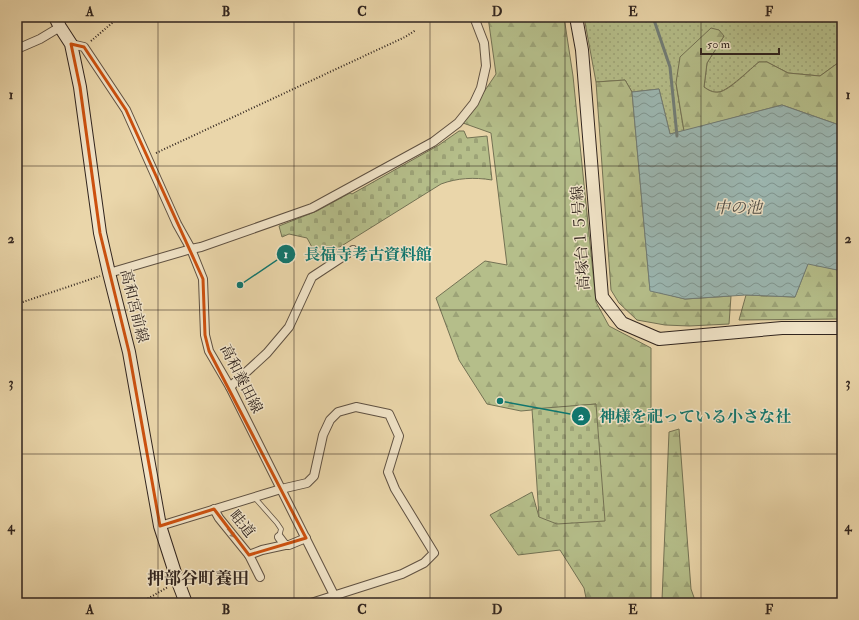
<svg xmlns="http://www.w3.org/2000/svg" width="859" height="620" font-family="'IM FELL Double Pica','Noto Serif JP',serif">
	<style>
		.grass { fill: url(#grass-dots); stroke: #737254 }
		.forest { fill: url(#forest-firs); stroke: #737254 }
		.cemetery { fill: url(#cemetery-stones); stroke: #737254 }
		.water { fill: url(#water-waves); stroke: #717d77 }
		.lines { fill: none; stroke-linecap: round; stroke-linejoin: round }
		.stream { stroke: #717d77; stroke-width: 3 }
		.lane-casing { stroke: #5f5142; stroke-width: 5.5 }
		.street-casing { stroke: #5f5142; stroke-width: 10 }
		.secondary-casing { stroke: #31251f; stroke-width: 14 }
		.path { stroke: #31251f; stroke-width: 2; stroke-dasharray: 1 2; stroke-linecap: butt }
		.lane { stroke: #f1e4c8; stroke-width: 4 }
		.street { stroke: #f1e4c8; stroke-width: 8 }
		.secondary { stroke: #f1e4c8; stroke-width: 12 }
		.oneway { fill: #918474 }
		.marked { fill: none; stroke: #cd510f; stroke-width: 3; stroke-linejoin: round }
		.grid { fill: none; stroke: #31251f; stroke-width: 1; stroke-opacity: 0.55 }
		.labels { text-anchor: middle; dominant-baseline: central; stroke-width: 3; stroke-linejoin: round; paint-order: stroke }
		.street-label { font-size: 15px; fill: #31251f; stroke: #f1e4c8 }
		.water-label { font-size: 16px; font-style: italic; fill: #4c4a44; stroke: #f1e4c8 }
		.quarter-label { font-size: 17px; font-weight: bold; fill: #31251f; stroke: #f1e4c8 }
		.leader { fill: none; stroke: #0f766e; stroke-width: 1.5 }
		.callout-dot { fill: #0f766e; stroke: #f1e4c8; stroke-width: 1.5 }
		.mark-label { font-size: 12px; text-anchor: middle; font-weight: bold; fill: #fff }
		.callout-label { font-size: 16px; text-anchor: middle; font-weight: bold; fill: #0f766e; stroke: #f1e4c8; stroke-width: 3; stroke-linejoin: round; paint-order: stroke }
		.neatline { fill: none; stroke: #31251f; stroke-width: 1.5 }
		.grid-label { font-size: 13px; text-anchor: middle; font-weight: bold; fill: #31251f }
	</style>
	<defs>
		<pattern id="grass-dots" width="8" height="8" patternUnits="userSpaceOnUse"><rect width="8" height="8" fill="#b5be8a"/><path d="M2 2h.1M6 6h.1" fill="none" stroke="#9ca377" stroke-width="1.8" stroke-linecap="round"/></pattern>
		<pattern id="forest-firs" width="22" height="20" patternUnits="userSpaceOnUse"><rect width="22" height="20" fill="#b5be8a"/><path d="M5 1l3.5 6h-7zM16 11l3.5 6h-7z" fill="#9ca377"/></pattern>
		<pattern id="cemetery-stones" width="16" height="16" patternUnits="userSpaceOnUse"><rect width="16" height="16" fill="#b5be8a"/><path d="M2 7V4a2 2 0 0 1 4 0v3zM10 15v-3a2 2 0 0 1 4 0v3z" fill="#9ca377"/></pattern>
		<pattern id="water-waves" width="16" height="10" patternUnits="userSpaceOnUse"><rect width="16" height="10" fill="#9bb7b2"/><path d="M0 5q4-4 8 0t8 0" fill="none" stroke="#7f9590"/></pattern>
	</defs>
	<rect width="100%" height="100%" fill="#ead6aa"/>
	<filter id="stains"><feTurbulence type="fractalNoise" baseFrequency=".005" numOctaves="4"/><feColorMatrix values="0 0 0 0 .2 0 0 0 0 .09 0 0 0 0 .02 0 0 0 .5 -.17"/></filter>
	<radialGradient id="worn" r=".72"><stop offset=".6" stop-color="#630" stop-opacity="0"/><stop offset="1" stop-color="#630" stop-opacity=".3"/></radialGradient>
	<path class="grass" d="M 584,17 L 835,17 L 842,24 L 842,60 L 820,76 L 788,73 L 767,62 L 759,62 C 750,69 729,90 719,92 C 714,93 708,90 704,87 L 707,63 L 724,36 L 676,83 L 684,131 L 670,134 L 659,89 L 632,92 L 625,80 L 596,82 Z"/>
	<g class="forest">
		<polygon points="488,17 564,17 573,76 596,302 609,326 651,348 651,603 587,603 584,588 560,550 518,555 490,515 532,492 539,517 596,404 521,411 487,404 459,360 436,298 485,261 507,265 491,133 463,123 496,74"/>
		<path d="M 711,28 L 719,30 L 724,36 L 707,63 L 704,87 C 708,90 713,93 719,92 C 729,91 750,69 759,62 L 767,62 L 788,73 L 820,76 L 842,60 L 842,126 L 782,105 L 684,131 L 676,83 L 680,57 Z"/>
		<polygon points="625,80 632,92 650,290 685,299 731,296 729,324 689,326 665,325 637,320 619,303 611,290 596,82"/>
		<polygon points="808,263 842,271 842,319 739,320 746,295 795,297"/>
		<polygon points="679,429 691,589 696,603 663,603 662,600 669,432"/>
	</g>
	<g class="cemetery">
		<path d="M 459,131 L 464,131 L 467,138 L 487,136 L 492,180 C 474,177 457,178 441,184 L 319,260 L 307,238 L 289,234 L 282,237 L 279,226 L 317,211 L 350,193 L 352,194 L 439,145 Z"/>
		<polygon points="596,404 605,521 557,524 539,517 532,409"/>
	</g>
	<polygon class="water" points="659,89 670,134 782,105 842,126 842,271 808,264 795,297 746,295 685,299 650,291 632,92"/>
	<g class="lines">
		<polyline class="stream" points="653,17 670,67 677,136"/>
		<defs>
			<polyline id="lane" points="255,498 277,523 281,529 279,537"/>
			<g id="street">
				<polyline points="71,44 84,47 126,110 177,224 191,249 203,279 205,335 209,351 230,387 338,603"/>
				<polyline points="17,49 40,39 60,27"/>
				<polyline points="109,273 191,249 201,247 312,208 433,142 458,123 474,103 481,88 486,66 484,43 474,17"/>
				<polyline points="230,387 267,353 289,327 312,277 353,250"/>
				<polyline points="214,509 219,518 249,555"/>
				<polyline points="160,526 281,489 307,483 314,476 323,435 330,420 338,412 356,407 389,414 399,436 388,472 395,489 434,553 424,563 402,574 311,603"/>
				<polyline points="285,545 289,545 306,538"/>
				<polyline points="260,577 249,555 262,550 285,545 279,537"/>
			</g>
			<g id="secondary">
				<polyline points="55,17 60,27 71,44 80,87 100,233 109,273 129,352 160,526 178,582 186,603"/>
				<polyline points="576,17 582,50 602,297 622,323 659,339 782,328 842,328"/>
			</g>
		</defs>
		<use href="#lane" class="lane-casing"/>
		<use href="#street" class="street-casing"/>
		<use href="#secondary" class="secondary-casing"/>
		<g class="path">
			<polyline points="91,41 119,17"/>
			<polyline points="156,153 405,37 416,30"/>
			<polyline points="17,304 100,276"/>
			<polyline points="140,603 168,587"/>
		</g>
		<use href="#lane" class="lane"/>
		<use href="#street" class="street"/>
		<use href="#secondary" class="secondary"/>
	</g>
	<defs><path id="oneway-solid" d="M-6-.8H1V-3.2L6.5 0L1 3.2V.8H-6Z"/></defs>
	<use class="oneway" href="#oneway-solid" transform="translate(231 533) rotate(50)"/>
	<path class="marked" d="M 71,44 L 84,47 L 126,110 L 203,279 L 205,335 L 209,351 L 306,538 L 249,555 L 214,509 L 160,526 L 129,352 L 100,233 L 80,87 Z"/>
	<path class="grid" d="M 158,17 L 158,603M 294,17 L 294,603M 430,17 L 430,603M 565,17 L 565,603M 701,17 L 701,603M 17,166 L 842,166M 17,310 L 842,310M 17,454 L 842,454"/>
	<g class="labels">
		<g class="street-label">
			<text transform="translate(581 238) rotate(-94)">高塚台１５号線</text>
			<text transform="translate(134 306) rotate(76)">高和宮前線</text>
			<text transform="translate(241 379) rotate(63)">高和養田線</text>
			<text transform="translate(242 524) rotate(51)">畦道</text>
		</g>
		<g class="water-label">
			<text x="738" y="208">中の池</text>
		</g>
		<g class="quarter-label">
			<text x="198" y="578">押部谷町養田</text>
		</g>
	</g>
	<path class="leader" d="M240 285L286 254M500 401L581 416"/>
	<g class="callout-dot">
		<circle cx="240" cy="285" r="4"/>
		<circle cx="500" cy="401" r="4"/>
		<circle cx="286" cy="254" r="10"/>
		<circle cx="581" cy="416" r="10"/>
	</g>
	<g class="mark-label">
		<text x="286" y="258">1</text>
		<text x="581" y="420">2</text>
	</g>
	<g class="callout-label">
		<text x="368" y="260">長福寺考古資料館</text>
		<text x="695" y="422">神様を祀っている小さな社</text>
	</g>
	<rect width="859" height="620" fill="none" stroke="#ead6aa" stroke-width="44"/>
	<path d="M701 48v6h78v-6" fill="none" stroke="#31251f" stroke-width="2"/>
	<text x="707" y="48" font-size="12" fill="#31251f" stroke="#f1e4c8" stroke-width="3" paint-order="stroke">50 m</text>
	<rect x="22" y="22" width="815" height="576" class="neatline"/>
	<g class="grid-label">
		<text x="90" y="16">A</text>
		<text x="226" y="16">B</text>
		<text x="362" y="16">C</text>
		<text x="497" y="16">D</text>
		<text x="633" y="16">E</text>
		<text x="769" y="16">F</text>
		<text x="11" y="99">1</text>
		<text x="848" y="99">1</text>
		<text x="11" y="243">2</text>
		<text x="848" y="243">2</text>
		<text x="11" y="387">3</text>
		<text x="848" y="387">3</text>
		<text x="11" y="531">4</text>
		<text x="848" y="531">4</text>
		<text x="90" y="614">A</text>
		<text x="226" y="614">B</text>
		<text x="362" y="614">C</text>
		<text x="497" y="614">D</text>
		<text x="633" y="614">E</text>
		<text x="769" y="614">F</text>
	</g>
	<rect width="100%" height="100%" filter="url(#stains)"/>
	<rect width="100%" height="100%" fill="url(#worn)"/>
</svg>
